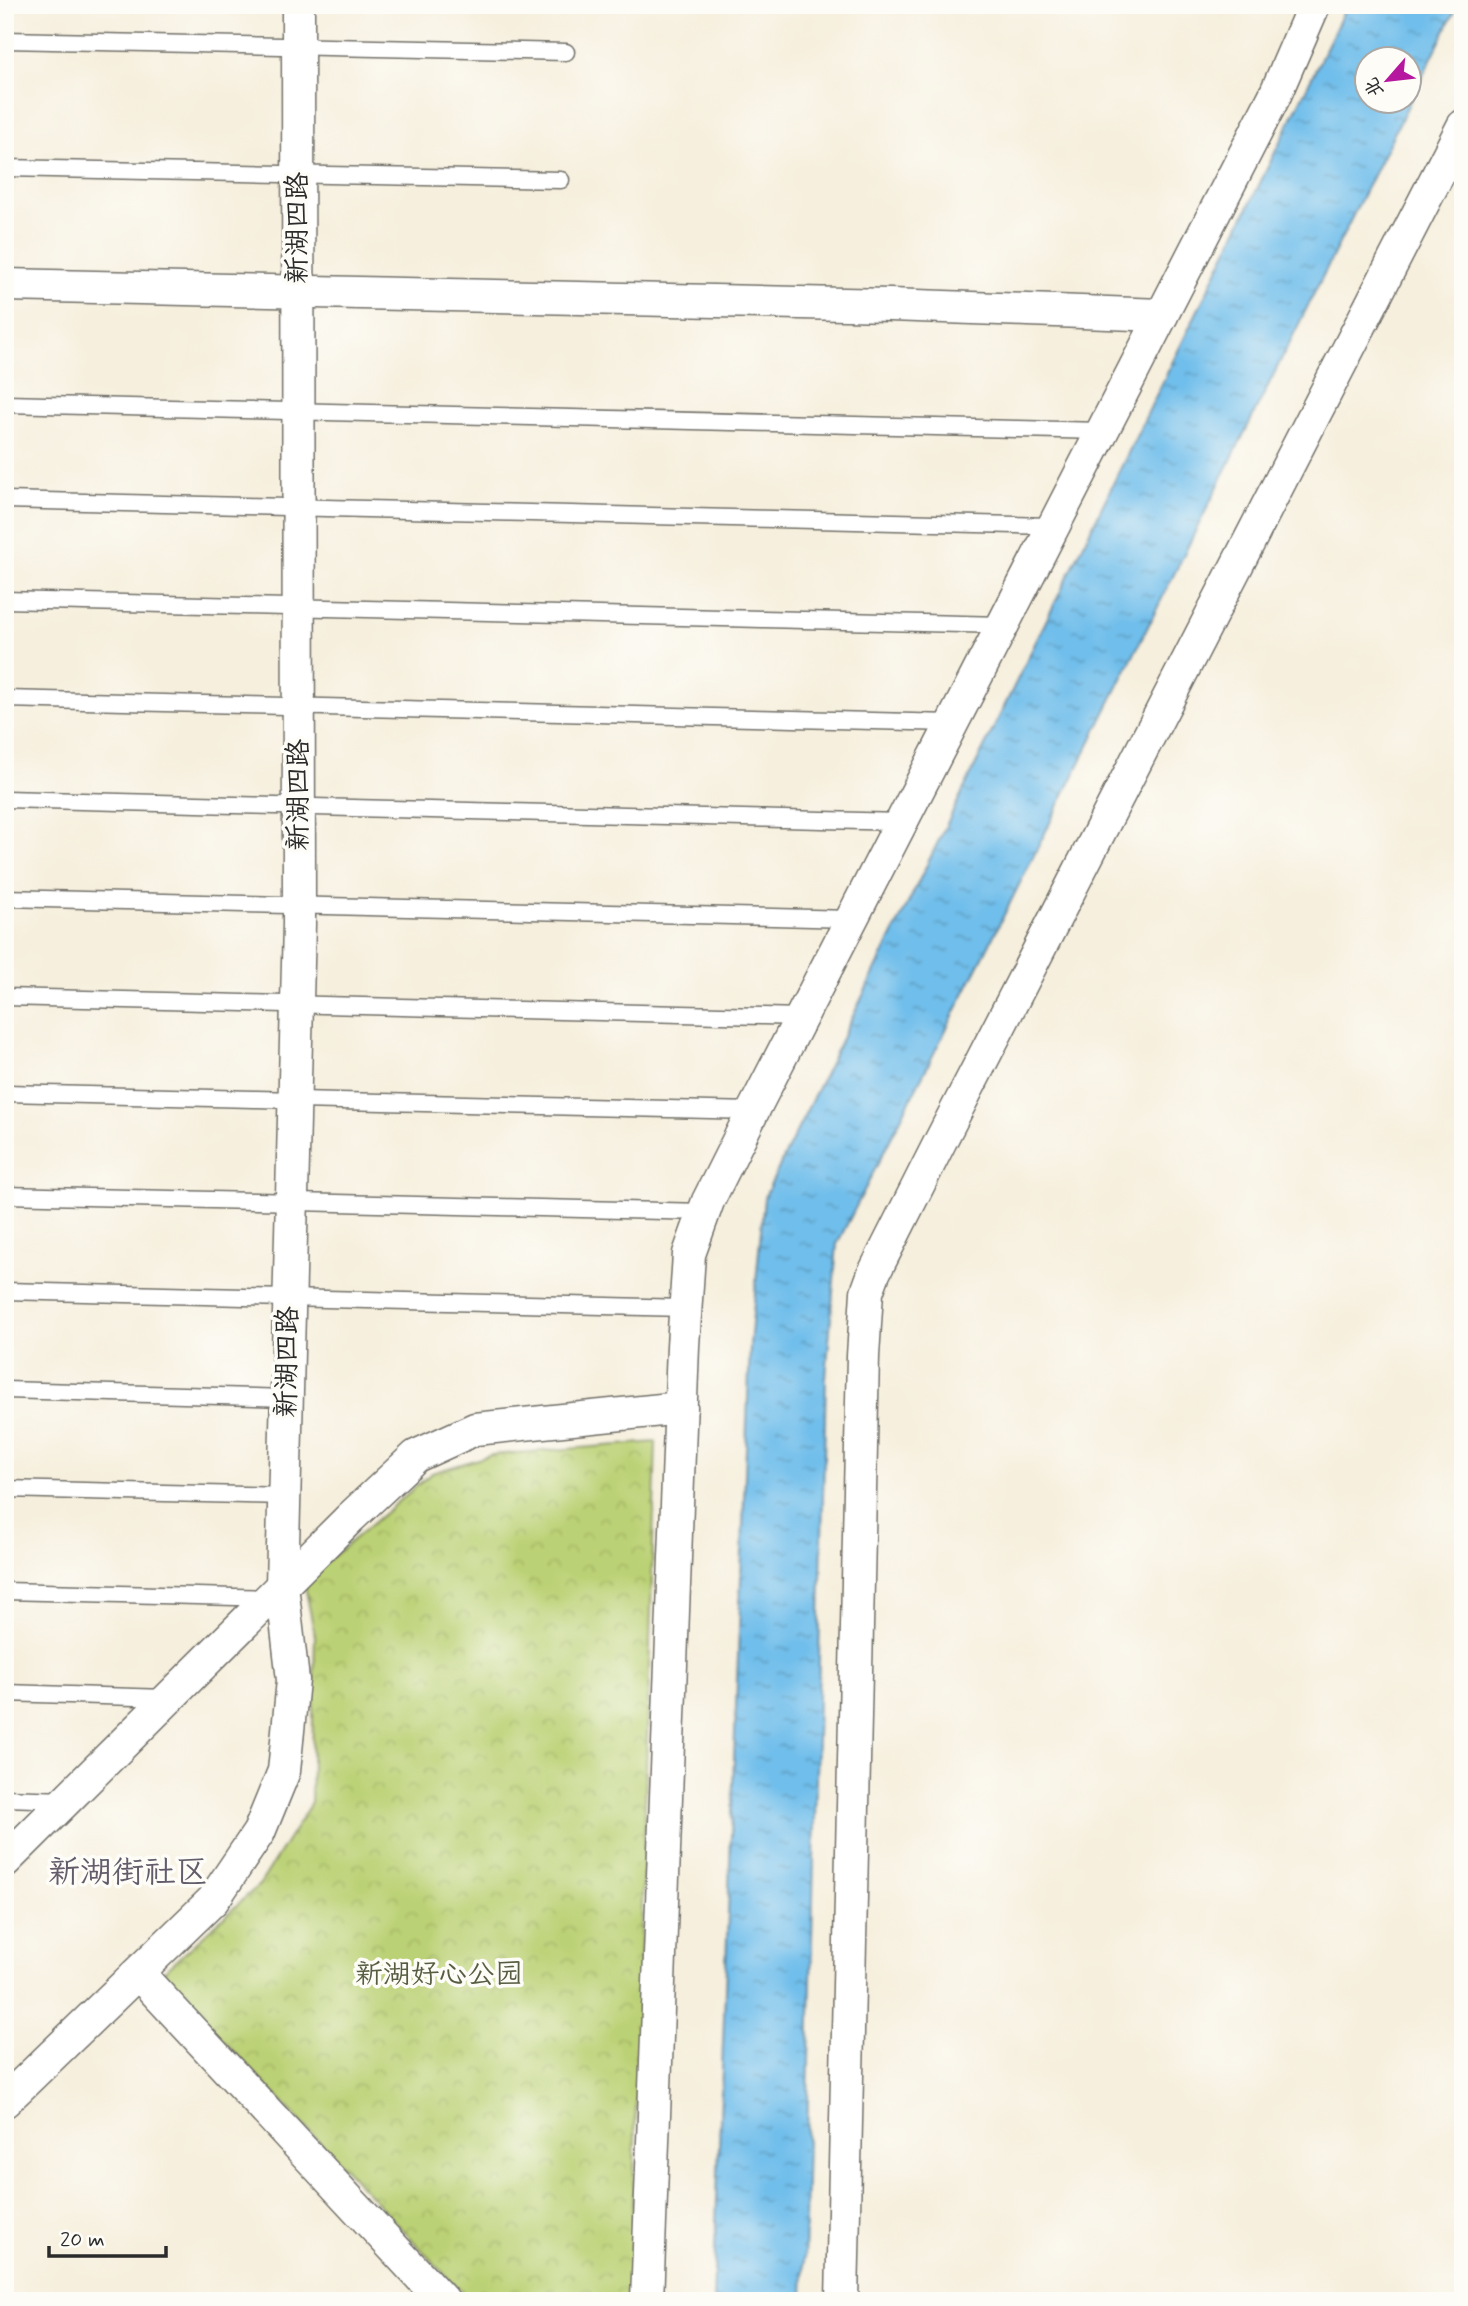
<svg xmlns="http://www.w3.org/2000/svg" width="1468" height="2306" font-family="Mynerve,'LXGW WenKai TC',sans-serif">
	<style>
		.park { fill: url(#park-crowns); stroke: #737e50; stroke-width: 2 }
		.water { fill: url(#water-ripples); stroke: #4e748b; stroke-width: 2; fill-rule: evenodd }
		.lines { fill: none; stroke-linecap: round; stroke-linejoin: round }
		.service-casing { stroke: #727069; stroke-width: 19 }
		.minor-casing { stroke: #727069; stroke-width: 35 }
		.service { stroke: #fff; stroke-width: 16 }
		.minor { stroke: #fff; stroke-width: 32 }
		.labels { text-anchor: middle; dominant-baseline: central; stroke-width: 7; stroke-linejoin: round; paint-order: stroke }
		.street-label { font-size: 28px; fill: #2b2b2b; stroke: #fdfcf7 }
		.park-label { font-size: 28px; fill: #565d41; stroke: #fdfcf7 }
		.quarter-label { font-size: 32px; fill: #635c6b; stroke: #fdfcf7 }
	</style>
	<defs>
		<pattern id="park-crowns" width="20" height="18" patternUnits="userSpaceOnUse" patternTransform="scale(1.75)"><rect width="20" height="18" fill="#bbd175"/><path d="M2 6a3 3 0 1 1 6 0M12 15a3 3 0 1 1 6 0" fill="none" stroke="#a1b465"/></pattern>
		<pattern id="water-ripples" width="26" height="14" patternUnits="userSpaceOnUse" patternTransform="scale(1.75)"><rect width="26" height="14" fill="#70beeb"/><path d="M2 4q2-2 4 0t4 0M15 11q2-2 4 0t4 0" fill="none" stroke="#5c9bbf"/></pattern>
	</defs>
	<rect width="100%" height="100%" fill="#fdfcf7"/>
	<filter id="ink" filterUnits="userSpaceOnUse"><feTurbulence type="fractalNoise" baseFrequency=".0143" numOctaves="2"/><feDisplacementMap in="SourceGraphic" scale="14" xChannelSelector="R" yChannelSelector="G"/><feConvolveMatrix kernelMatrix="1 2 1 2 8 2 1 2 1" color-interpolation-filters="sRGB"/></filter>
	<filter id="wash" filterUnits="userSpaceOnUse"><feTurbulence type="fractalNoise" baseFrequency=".00686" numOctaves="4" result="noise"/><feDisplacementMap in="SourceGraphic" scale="28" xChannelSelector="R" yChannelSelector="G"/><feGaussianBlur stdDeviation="1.57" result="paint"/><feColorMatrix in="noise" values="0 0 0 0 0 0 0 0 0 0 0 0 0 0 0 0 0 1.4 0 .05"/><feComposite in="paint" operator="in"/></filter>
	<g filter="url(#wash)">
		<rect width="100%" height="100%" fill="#f6efdd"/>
		<polygon class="park" points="656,1442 630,2301 470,2301 161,1974 260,1884 311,1803 315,1636 304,1581 432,1473 491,1455"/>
		<path class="water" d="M 1347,5 L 1458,5 L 990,943 L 837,1244 L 826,1378 L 803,2301 L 713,2301 L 750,1345 L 764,1198 ZM 1366,60 L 1408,60 L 1408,102 L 1366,102 Z"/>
	</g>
	<g filter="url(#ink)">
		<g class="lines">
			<defs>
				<g id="service">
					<polyline points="5,40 566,52"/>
					<polyline points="5,168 561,180"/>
					<polyline points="5,404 1102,431"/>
					<polyline points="5,500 1053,526"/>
					<polyline points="5,600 1002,625"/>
					<polyline points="5,699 952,723"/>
					<polyline points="5,799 901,822"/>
					<polyline points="5,898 851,919"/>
					<polyline points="5,997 800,1017"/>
					<polyline points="5,1093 753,1111"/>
					<polyline points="5,1195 704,1212"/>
					<polyline points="5,1291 685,1308"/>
					<polyline points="5,1390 287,1398"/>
					<polyline points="5,1489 285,1496"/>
					<polyline points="5,1591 269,1598"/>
					<polyline points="5,1693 167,1698"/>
					<polyline points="5,1798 66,1800"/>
				</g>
				<g id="minor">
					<polyline points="5,285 890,305 1162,315"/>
					<polyline points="5,1861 351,1517 416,1456 475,1429 681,1408"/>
					<polyline points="138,1973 443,2301"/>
					<polyline points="5,2101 213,1900 259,1832 284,1771 293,1680 282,1585 299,924 298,5"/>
					<polyline points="647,2301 683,1346 689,1254 708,1201 753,1111 1275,95 1314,5"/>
					<polyline points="842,2301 863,1356 867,1292 874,1273 941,1140 1463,126"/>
				</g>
			</defs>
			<use href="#service" class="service-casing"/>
			<use href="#minor" class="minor-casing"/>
			<use href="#service" class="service"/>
			<use href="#minor" class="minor"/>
		</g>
	</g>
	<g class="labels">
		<g class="street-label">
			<text transform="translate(298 228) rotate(-90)">新湖四路</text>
			<text transform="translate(299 795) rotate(-90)">新湖四路</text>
			<text transform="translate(288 1362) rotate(-89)">新湖四路</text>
		</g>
		<g class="park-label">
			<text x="439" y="1975">新湖好心公园</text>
		</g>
		<g class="quarter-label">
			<text x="128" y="1873">新湖街社区</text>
		</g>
	</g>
	<rect width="1468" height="2306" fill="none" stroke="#fdfcf7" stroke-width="28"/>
	<g transform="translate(1388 80) rotate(242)"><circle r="33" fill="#fdfcf7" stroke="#a9a8a5" stroke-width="2"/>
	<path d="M0-5L12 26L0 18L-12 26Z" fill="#b5179e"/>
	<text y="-10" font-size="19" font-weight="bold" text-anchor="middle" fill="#2b2b2b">北</text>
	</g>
	<path d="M49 2246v10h117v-10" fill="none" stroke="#2b2b2b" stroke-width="3.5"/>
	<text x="60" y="2246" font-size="21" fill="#2b2b2b" stroke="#fdfcf7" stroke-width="5" paint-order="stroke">20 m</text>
</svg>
